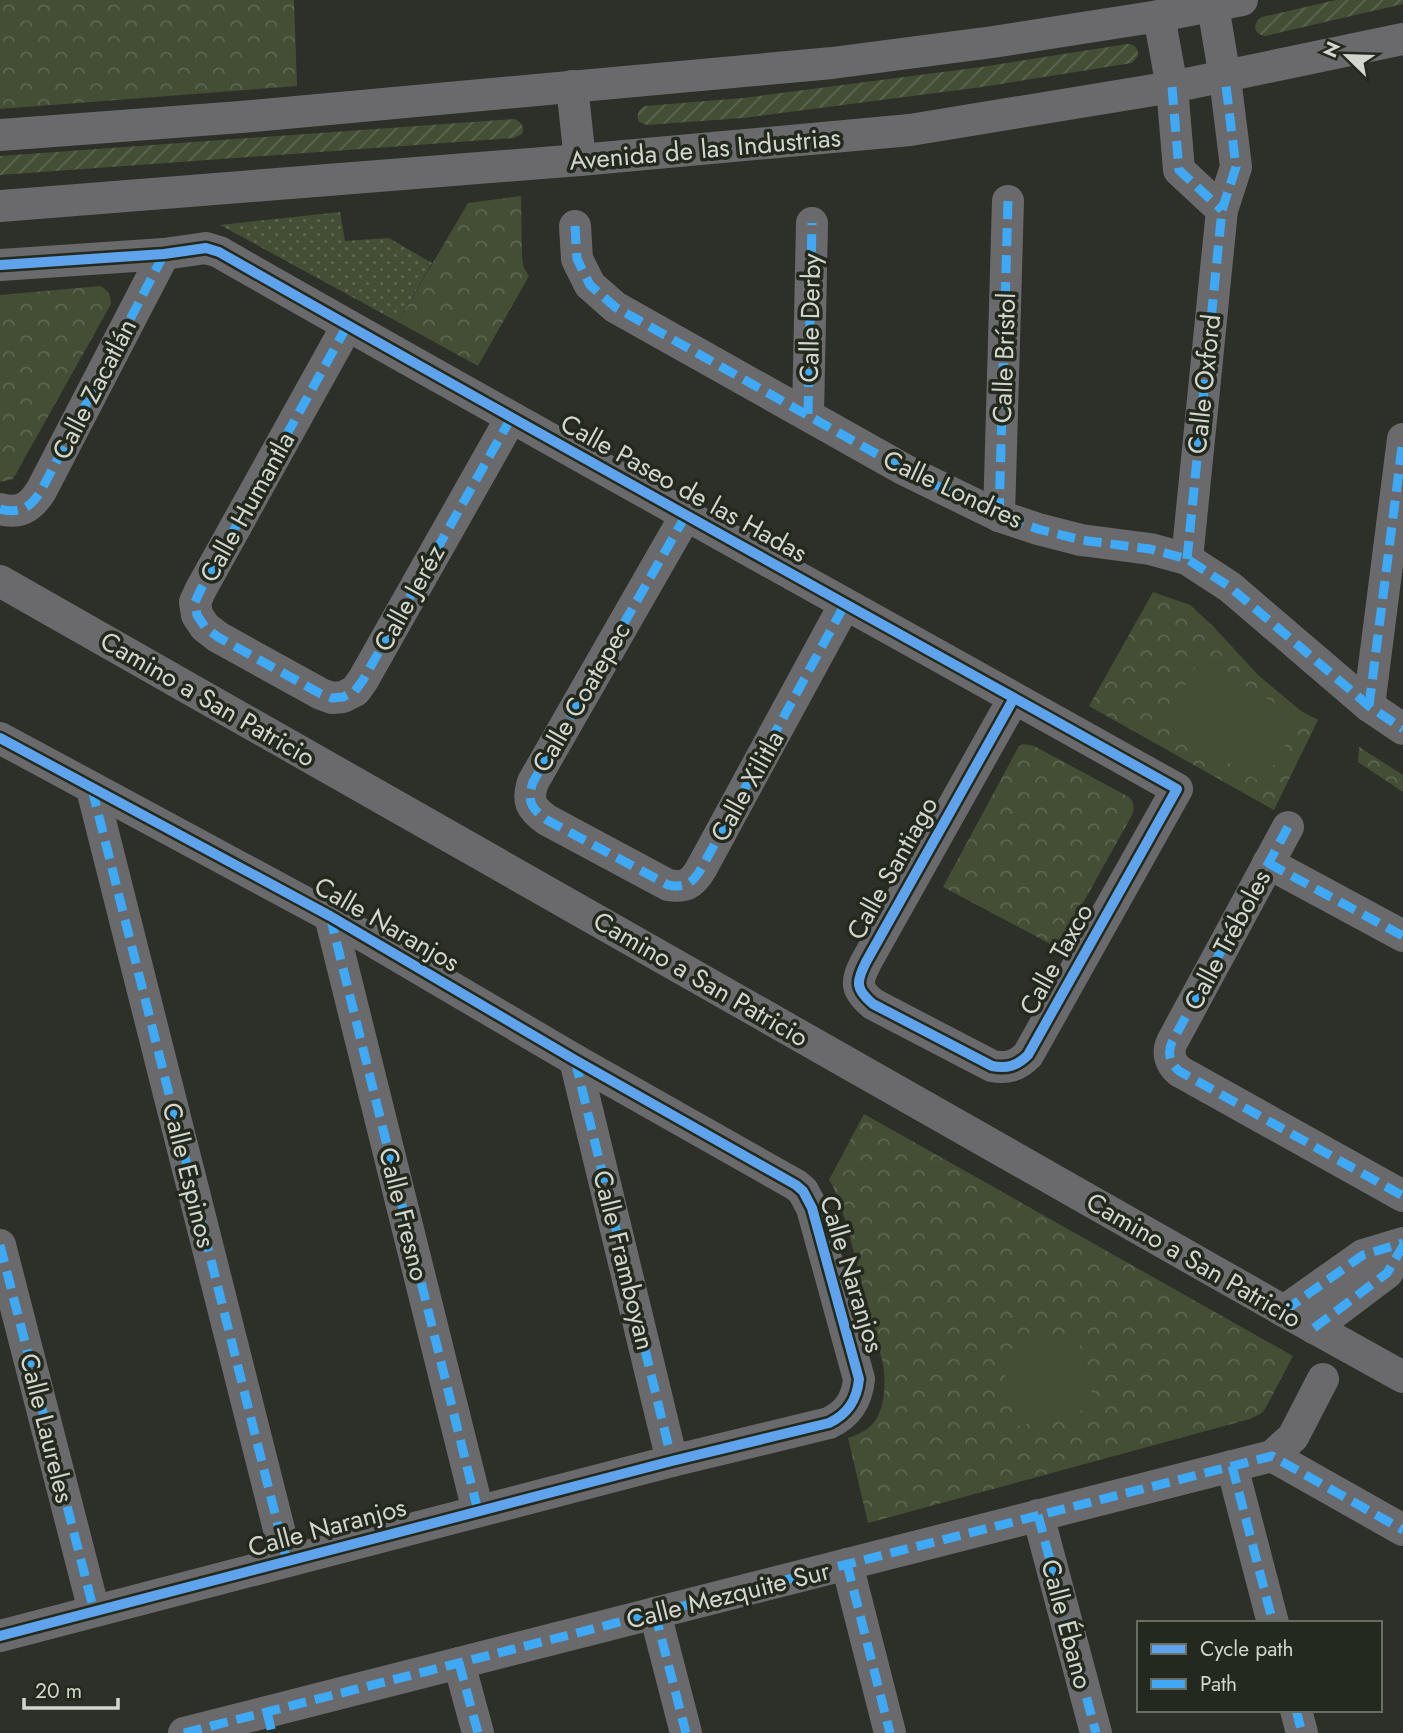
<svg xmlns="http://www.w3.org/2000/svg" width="1403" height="1733" font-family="Jost,sans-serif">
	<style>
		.grass { fill: url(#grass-dots) }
		.park { fill: url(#park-crowns) }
		.garden { fill: url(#garden-furrows) }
		.pitch { fill: #434e35 }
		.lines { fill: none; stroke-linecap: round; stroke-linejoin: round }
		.minor { stroke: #6a6a6d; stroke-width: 32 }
		.quiet { stroke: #3fa9f5; stroke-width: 9; stroke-dasharray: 18 9; stroke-linecap: butt }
		.cycleway-casing { stroke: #23291c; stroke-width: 15 }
		.cycleway { stroke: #60a3ed; stroke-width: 10 }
		.labels { text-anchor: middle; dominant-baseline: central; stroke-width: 7; stroke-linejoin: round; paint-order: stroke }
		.street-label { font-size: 26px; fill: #d2d6ce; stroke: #23291c }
	</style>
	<defs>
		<pattern id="grass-dots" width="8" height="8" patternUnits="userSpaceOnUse" patternTransform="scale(1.75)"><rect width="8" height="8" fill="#434e35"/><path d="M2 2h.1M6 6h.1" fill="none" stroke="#5d6751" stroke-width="1.8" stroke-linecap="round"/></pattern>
		<pattern id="park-crowns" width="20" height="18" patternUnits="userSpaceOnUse" patternTransform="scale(1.75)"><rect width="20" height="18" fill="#434e35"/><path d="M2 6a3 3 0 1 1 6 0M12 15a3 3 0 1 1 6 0" fill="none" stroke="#5d6751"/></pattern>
		<pattern id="garden-furrows" width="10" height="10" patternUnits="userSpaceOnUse" patternTransform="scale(1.75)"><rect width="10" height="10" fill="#434e35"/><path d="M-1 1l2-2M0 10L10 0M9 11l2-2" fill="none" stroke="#5d6751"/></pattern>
	</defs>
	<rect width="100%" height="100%" fill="#2d3029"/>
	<polygon class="grass" points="340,212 345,241 389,238 432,263 398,322 220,225"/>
	<g class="park">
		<polygon points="0,0 294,0 297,86 0,109"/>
		<polygon points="521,196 522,258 524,268 529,276 478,366 398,322 468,203"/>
		<path d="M 100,286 C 108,290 111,295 111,304 L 13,479 L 0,482 L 0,295 Z"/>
		<polygon points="1153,592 1190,605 1213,626 1258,675 1301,711 1318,720 1274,810 1089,706"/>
		<path d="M 1023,744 L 1034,746 L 1129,797 C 1134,802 1135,808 1132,815 L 1058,948 L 943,887 L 1019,746 Z"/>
		<polygon points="1359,747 1403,775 1403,792 1358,762"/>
		<path d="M 864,1114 L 1293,1356 L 1265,1409 L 1262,1413 L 1250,1419 L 868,1523 L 848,1438 C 853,1436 859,1434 864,1431 C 886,1418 886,1386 883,1364 L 846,1222 L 833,1186 L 829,1180 Z"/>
	</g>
	<g class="garden">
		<path d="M 1336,0 L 1403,0 L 1403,4 L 1265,36 C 1253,34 1252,23 1262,17 Z"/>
		<path d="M 1127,44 C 1134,44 1139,48 1138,56 L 1132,63 L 982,87 L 743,118 L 647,125 L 639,122 C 636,115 638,110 645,106 L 743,98 L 981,67 Z"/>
		<path d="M 515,119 C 521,122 525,127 522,134 L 514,138 L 0,175 L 0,156 Z"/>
	</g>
	<g class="pitch">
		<polygon points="1200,659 1301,719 1263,783 1163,724"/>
		<polygon points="1077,1333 1095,1407 1018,1426 1000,1352"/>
	</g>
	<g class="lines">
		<g class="minor">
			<polyline points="1159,16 1172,87 1179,170 1222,210"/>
			<polyline points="572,86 580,160"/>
			<polyline points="0,135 241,117 832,63 993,42 1159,16 1242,0"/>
			<polyline points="0,206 580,160 910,130 1172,87 1403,39"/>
			<polyline points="575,226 577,259 590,285 615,307 905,470 999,516 1038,529 1081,540 1150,549 1187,559 1230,587 1369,706 1403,729"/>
			<path d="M 0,265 L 164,254 L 206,248 L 219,252 C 537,434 858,610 1177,789 L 1028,1055 C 1017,1066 1007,1069 992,1066 L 873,1004 C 855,989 856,982 866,962 L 1014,698"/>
			<polyline points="347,326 201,589 195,602 197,615 205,627 218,637 321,694 332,698 343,697 355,691 363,680 511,418"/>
			<polyline points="808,414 812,223"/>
			<path d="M 0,509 C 20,514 30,508 41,491 L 164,254"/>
			<path d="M 686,515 L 533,782 C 527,801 530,808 547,820 L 668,885 C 685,888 692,884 701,869 L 845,604"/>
			<polyline points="999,516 1008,201"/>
			<polyline points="1187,559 1222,210 1236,167 1225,78 1213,6"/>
			<polyline points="0,581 1284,1311 1403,1377"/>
			<polyline points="1369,706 1403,439"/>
			<path d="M 0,738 L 330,916 L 575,1060 L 796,1185 L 803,1191 L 812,1208 L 859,1379 C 857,1400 848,1414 829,1423 L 672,1461 L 0,1636"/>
			<polyline points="92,789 287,1561"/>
			<path d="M 1288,827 L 1172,1042 C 1167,1053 1170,1063 1179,1071 L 1403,1196"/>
			<polyline points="1268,863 1403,936"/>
			<polyline points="330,916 478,1511"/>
			<polyline points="575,1060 672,1461"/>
			<polyline points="0,1245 94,1611"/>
			<polyline points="1284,1311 1363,1255 1403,1243"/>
			<polyline points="1314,1328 1387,1273 1403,1246"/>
			<polyline points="1272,1456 1403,1530"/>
			<polyline points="1232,1466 1273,1623"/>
			<polyline points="1038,1515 1096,1733"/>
			<polyline points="847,1564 890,1733"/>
			<polyline points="655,1613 686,1733"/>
			<polyline points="459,1663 478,1733"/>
			<polyline points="1296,1710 1302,1733"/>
			<polyline points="184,1733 1272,1456 1293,1437 1323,1379"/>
		</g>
		<g class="quiet">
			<polyline points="1172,87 1179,170 1222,210"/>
			<polyline points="575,226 577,259 590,285 615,307 905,470 999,516 1038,529 1081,540 1150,549 1187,559 1230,587 1369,706 1403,729"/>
			<polyline points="347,326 201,589 195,602 197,615 205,627 218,637 321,694 332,698 343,697 355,691 363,680 511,418"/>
			<polyline points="808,414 812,223"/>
			<path d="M 0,509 C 20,514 30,508 41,491 L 164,254"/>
			<path d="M 686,515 L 533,782 C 527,801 530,808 547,820 L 668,885 C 685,888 692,884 701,869 L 845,604"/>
			<polyline points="999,516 1008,201"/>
			<polyline points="1187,559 1222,210 1236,167 1225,78"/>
			<polyline points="1369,706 1403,439"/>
			<polyline points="92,789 287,1561"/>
			<path d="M 1288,827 L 1172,1042 C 1167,1053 1170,1063 1179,1071 L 1403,1196"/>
			<polyline points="1268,863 1403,936"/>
			<polyline points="330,916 478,1511"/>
			<polyline points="575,1060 672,1461"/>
			<polyline points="0,1245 94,1611"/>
			<polyline points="1284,1311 1363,1255 1403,1243"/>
			<polyline points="1314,1328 1387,1273 1403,1246"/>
			<polyline points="1232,1466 1273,1623"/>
			<polyline points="1038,1515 1096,1733"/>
			<polyline points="847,1564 890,1733"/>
			<polyline points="655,1613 686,1733"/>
			<polyline points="459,1663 478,1733"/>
			<polyline points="1296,1710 1302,1733"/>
			<polyline points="267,1712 272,1733"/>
			<polyline points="184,1733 1272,1456 1403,1530"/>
		</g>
		<defs>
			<g id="cycleway">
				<path d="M 0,265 L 164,254 L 206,248 L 219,252 C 537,434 858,610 1177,789 L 1028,1055 C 1017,1066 1007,1069 992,1066 L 873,1004 C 855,989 856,982 866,962 L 1014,698"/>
				<path d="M 0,738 L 330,916 L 575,1060 L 796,1185 L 803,1191 L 812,1208 L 859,1379 C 857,1400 848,1414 829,1423 L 672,1461 L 0,1636"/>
			</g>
		</defs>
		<use href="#cycleway" class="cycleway-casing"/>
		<use href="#cycleway" class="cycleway"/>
	</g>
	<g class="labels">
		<g class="street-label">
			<text transform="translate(705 149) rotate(-5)">Avenida de las Industrias</text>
			<text transform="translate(810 318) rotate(-89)">Calle Derby</text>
			<text transform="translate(1004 358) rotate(-88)">Calle Brístol</text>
			<text transform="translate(1204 384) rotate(-84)">Calle Oxford</text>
			<text transform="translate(94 389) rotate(-63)">Calle Zacatlán</text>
			<text transform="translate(684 488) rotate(29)">Calle Paseo de las Hadas</text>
			<text transform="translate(953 489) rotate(25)">Calle Londres</text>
			<text transform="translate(247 507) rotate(-61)">Calle Humantla</text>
			<text transform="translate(409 598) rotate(-61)">Calle Jeréz</text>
			<text transform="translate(581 697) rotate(-60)">Calle Coatepec</text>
			<text transform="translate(208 699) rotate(30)">Camino a San Patricio</text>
			<text transform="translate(747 786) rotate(-61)">Calle Xilitla</text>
			<text transform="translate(892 868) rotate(-61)">Calle Santiago</text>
			<text transform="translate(387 924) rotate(30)">Calle Naranjos</text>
			<text transform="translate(1227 940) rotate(-62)">Calle Tréboles</text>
			<text transform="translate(1056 959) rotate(-61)">Calle Taxco</text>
			<text transform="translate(701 979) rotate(30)">Camino a San Patricio</text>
			<text transform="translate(189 1175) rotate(76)">Calle Espinos</text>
			<text transform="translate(404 1214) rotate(76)">Calle Fresno</text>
			<text transform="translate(624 1260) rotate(76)">Calle Framboyan</text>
			<text transform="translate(1194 1260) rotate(30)">Camino a San Patricio</text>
			<text transform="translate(852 1274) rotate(73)">Calle Naranjos</text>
			<text transform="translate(47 1428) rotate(76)">Calle Laureles</text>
			<text transform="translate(327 1527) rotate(-15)">Calle Naranjos</text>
			<text transform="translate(728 1595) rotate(-14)">Calle Mezquite Sur</text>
			<text transform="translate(1067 1624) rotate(75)">Calle Ébano</text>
		</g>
	</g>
	<rect x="1137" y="1621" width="245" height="91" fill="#23291c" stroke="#696e63" stroke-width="2"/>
	<rect x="1151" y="1644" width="35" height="10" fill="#60a3ed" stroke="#696e63" stroke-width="2"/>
	<text x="1200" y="1656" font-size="21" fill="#d2d6ce">Cycle path</text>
	<rect x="1151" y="1679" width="35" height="10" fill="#3fa9f5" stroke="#696e63" stroke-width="2"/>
	<text x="1200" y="1691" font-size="21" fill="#d2d6ce">Path</text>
	<g transform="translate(1347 56) rotate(293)" stroke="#23291c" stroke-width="5" paint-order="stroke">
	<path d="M0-5L12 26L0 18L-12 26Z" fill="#d2d6ce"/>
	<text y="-10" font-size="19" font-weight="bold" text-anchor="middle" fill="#d2d6ce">N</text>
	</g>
	<path d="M24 1698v10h94v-10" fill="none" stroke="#d2d6ce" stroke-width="3.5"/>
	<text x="35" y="1698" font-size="21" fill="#d2d6ce" stroke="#23291c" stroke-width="5" paint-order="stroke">20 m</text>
</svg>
